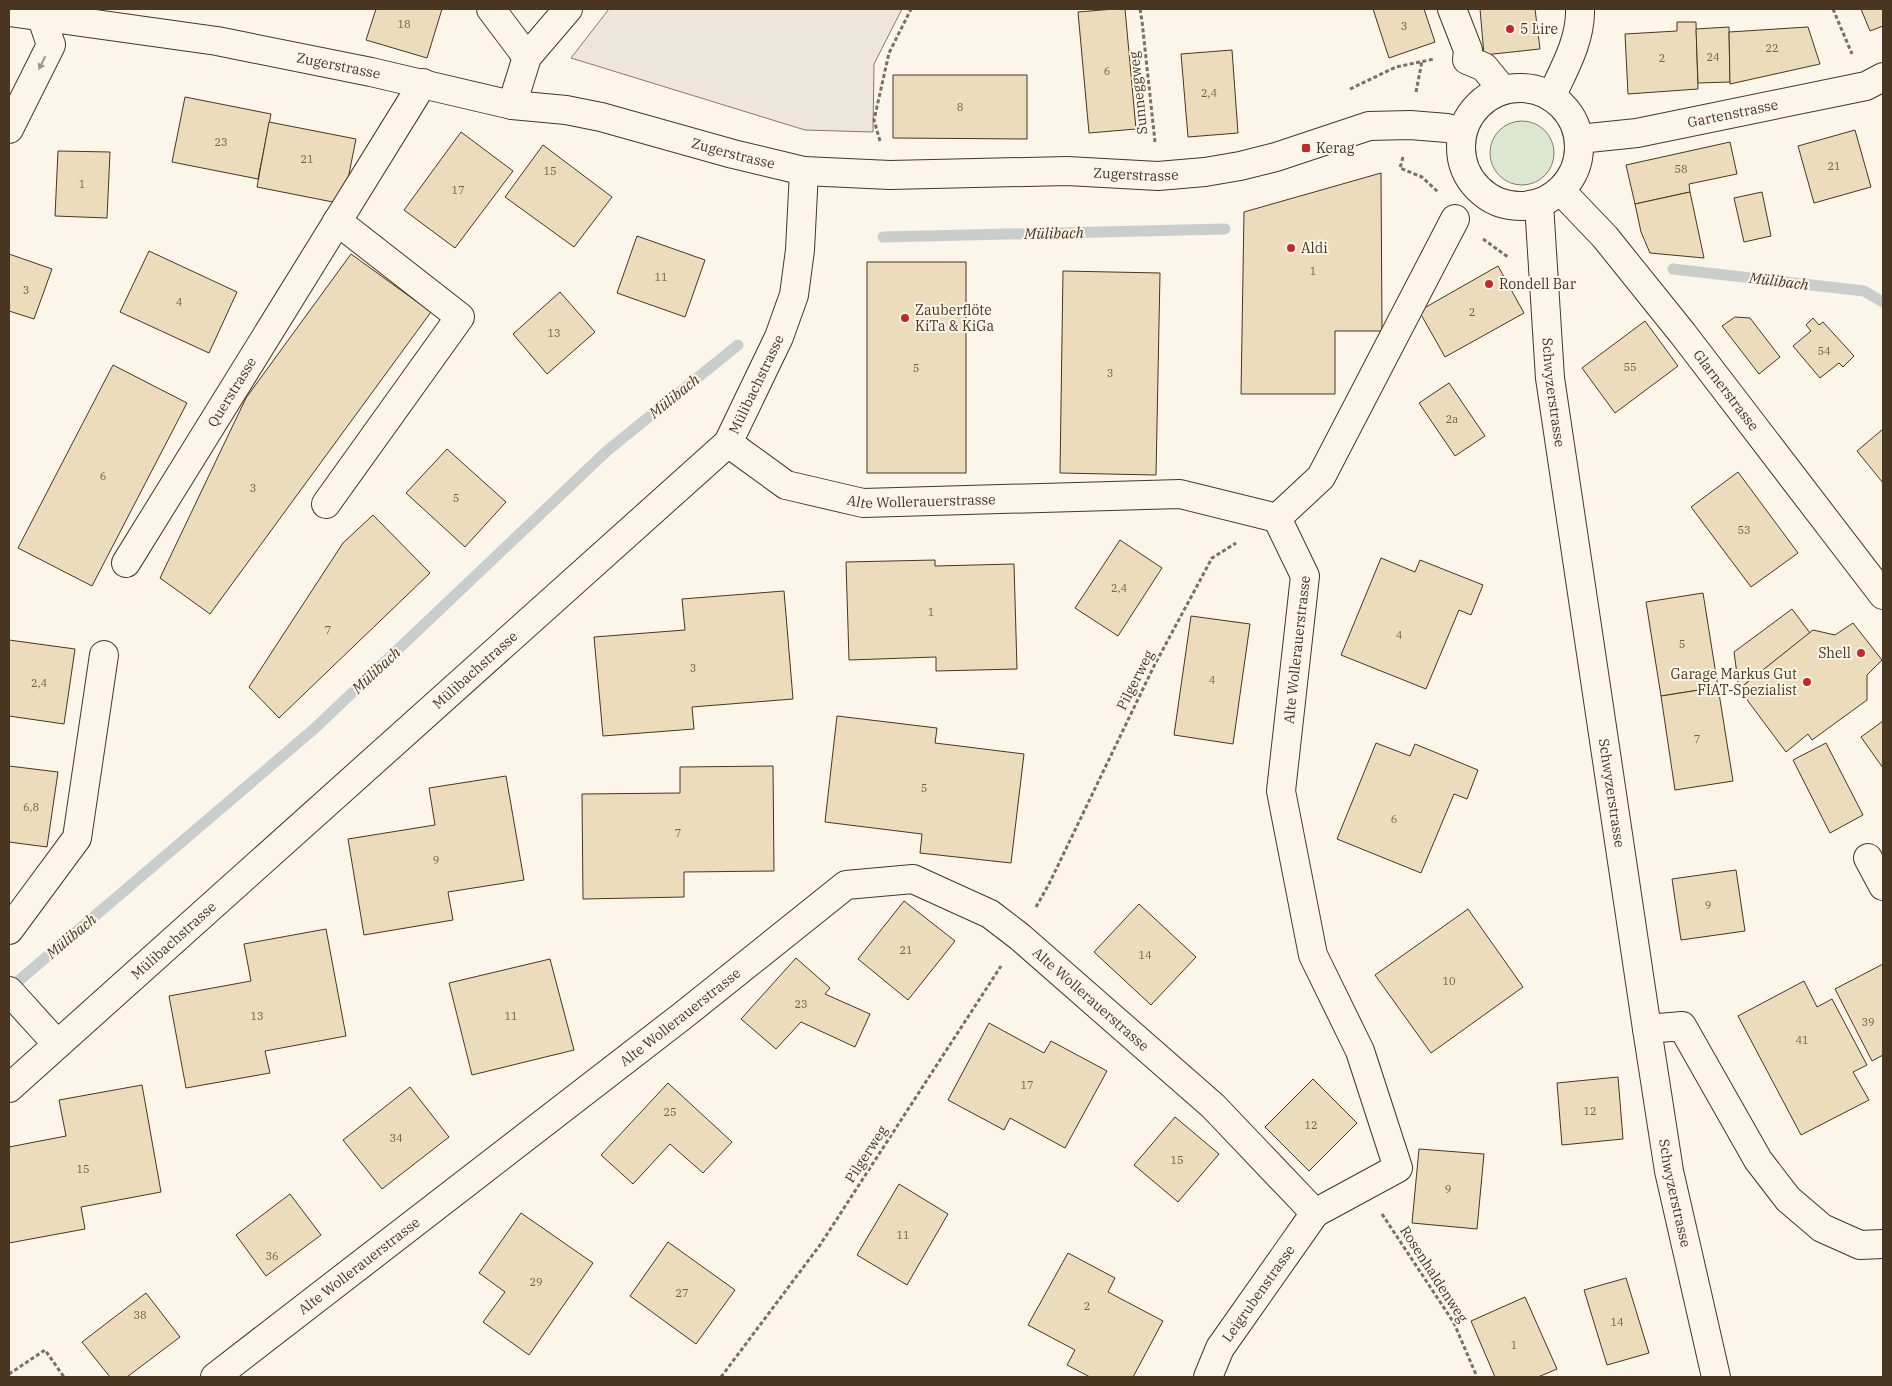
<svg xmlns="http://www.w3.org/2000/svg" width="1892" height="1386" font-family="'IBM Plex Serif',serif">
	<style>
		.green { fill: #dce7d0; stroke: #887966 }
		.parking { fill: #ede7d9; stroke: #887966 }
		.lines { fill: none; stroke-linecap: round; stroke-linejoin: round }
		.stream { stroke: #c9cecd; stroke-width: 11 }
		.building { fill: #ecdcbc; stroke: #4a3520 }
		.minor-casing { stroke: #4a3520; stroke-width: 30 }
		.major-casing { stroke: #4a3520; stroke-width: 30 }
		.path { stroke: #7f6f5c; stroke-width: 3; stroke-dasharray: 4 2.5; stroke-linecap: butt }
		.minor { stroke: #fbf6e9; stroke-width: 28 }
		.major { stroke: #fbf6e9; stroke-width: 28 }
		.oneway { fill: #a29684 }
		.poi-dot { fill: #c62828; stroke: #fbf6e9; stroke-width: 2 }
		.labels { text-anchor: middle; dominant-baseline: central; stroke-width: 4; stroke-linejoin: round; paint-order: stroke }
		.number-label { font-size: 11px; fill: #725f47 }
		.poi-label { font-size: 14px; fill: #4a3520; stroke: #fbf6e9; text-anchor: start }
		.street-label { font-size: 14px; fill: #4a3520; stroke: #fbf6e9 }
		.water-label { font-size: 15px; font-style: italic; fill: #4a3520; stroke: #fbf6e9 }
	</style>
	<rect width="100%" height="100%" fill="#fbf6e9"/>
	<circle class="green" cx="1522" cy="153" r="32"/>
	<polygon class="parking" points="609,9 902,9 874,64 873,132 805,130 571,58"/>
	<g class="lines">
		<g class="stream">
			<polyline points="883,237 1225,229"/>
			<polyline points="1673,269 1864,291 1883,302"/>
			<polyline points="9,989 314,729 608,450 738,345"/>
		</g>
	</g>
	<g class="building">
		<polygon points="376,9 442,9 427,58 366,40"/>
		<polygon points="1114,9 1125,9 1136,129 1089,133 1078,12"/>
		<polygon points="1373,9 1424,9 1435,42 1389,58"/>
		<polygon points="1480,9 1535,9 1540,49 1484,55"/>
		<polygon points="1861,9 1883,9 1883,26 1870,31"/>
		<polygon points="1677,22 1696,22 1698,89 1628,94 1625,34 1677,31"/>
		<polygon points="1729,27 1730,82 1698,83 1696,29"/>
		<polygon points="1808,27 1820,64 1730,84 1729,32"/>
		<polygon points="1232,50 1238,133 1188,137 1181,54"/>
		<polygon points="893,75 1027,75 1027,139 893,138"/>
		<polygon points="185,97 271,114 258,179 172,162"/>
		<polygon points="269,122 356,139 343,204 257,187"/>
		<polygon points="1855,130 1871,187 1814,203 1798,146"/>
		<polygon points="461,132 513,171 455,248 404,210"/>
		<polygon points="1730,142 1737,174 1689,184 1690,192 1635,204 1626,165"/>
		<polygon points="543,145 612,197 574,247 505,197"/>
		<polygon points="58,151 110,152 107,218 55,216"/>
		<polygon points="1381,173 1382,331 1335,331 1335,394 1241,394 1244,212"/>
		<polygon points="1690,192 1704,258 1650,253 1641,232 1635,204"/>
		<polygon points="1762,192 1771,236 1744,242 1734,198"/>
		<polygon points="637,236 705,260 685,317 617,293"/>
		<polygon points="149,251 237,292 209,353 120,312"/>
		<polygon points="9,254 52,269 34,319 9,311"/>
		<polygon points="351,254 431,312 210,614 160,578 246,398"/>
		<rect x="867" y="262" width="99" height="211"/>
		<polygon points="1498,266 1524,313 1445,357 1419,311"/>
		<polygon points="1063,271 1160,273 1156,475 1060,473"/>
		<polygon points="560,292 595,332 547,374 513,334"/>
		<polygon points="1735,317 1750,318 1780,357 1759,374 1722,326"/>
		<polygon points="1813,318 1819,325 1823,322 1854,356 1843,367 1839,363 1820,378 1793,346 1811,331 1806,325"/>
		<polygon points="1645,321 1678,366 1615,413 1582,368"/>
		<polygon points="113,365 187,403 92,586 18,548"/>
		<polygon points="1449,383 1485,436 1455,456 1419,403"/>
		<polygon points="1883,429 1883,483 1857,451"/>
		<polygon points="447,449 506,502 465,547 406,493"/>
		<polygon points="1738,472 1798,553 1751,587 1691,507"/>
		<polygon points="373,515 430,573 279,718 249,687 343,543"/>
		<polygon points="1120,540 1162,568 1118,636 1075,608"/>
		<polygon points="1381,558 1415,572 1420,560 1483,585 1471,615 1459,610 1426,689 1341,655"/>
		<polygon points="935,560 935,566 1014,564 1017,669 936,671 936,657 849,660 846,562"/>
		<polygon points="784,591 793,699 692,707 694,729 603,736 594,637 685,630 682,599"/>
		<polygon points="1703,593 1718,687 1661,696 1646,602"/>
		<polygon points="1792,609 1810,633 1739,689 1734,652"/>
		<polygon points="1191,616 1250,624 1233,744 1174,735"/>
		<polygon points="1853,623 1882,660 1867,675 1867,700 1812,740 1808,734 1786,752 1739,689 1813,630 1835,635"/>
		<polygon points="9,640 75,649 64,724 9,716"/>
		<polygon points="1718,687 1733,781 1675,790 1661,696"/>
		<polygon points="837,716 937,728 935,743 1024,754 1011,863 920,853 922,834 825,822"/>
		<polygon points="1883,721 1883,768 1861,737"/>
		<polygon points="1376,743 1410,756 1415,744 1478,770 1467,799 1454,794 1421,873 1337,839"/>
		<polygon points="1826,743 1863,815 1830,833 1793,760"/>
		<polygon points="9,766 58,772 47,847 9,842"/>
		<polygon points="773,766 774,871 684,872 684,897 583,899 582,794 680,793 680,767"/>
		<polygon points="506,776 524,880 448,892 453,920 364,935 348,839 435,825 429,788"/>
		<polygon points="1736,870 1745,931 1681,940 1672,879"/>
		<polygon points="904,901 955,941 908,1000 858,959"/>
		<polygon points="1139,904 1196,957 1151,1005 1094,952"/>
		<polygon points="1468,909 1523,987 1431,1053 1375,975"/>
		<polygon points="326,929 346,1036 265,1051 270,1073 186,1088 169,996 251,981 244,944"/>
		<polygon points="796,958 830,988 825,994 870,1014 855,1047 801,1022 776,1049 741,1019"/>
		<polygon points="550,959 574,1050 472,1075 449,983"/>
		<polygon points="1883,964 1883,1055 1872,1061 1835,989"/>
		<polygon points="1804,981 1817,1007 1832,999 1867,1065 1853,1072 1869,1100 1801,1135 1738,1016"/>
		<polygon points="989,1023 1044,1053 1051,1041 1107,1071 1065,1148 1010,1118 1004,1130 948,1100"/>
		<polygon points="1618,1077 1623,1139 1562,1145 1557,1083"/>
		<polygon points="1313,1079 1357,1123 1309,1171 1265,1127"/>
		<polygon points="668,1083 732,1142 703,1173 670,1144 633,1184 601,1155"/>
		<polygon points="142,1085 161,1192 81,1207 85,1229 9,1243 9,1147 66,1136 59,1100"/>
		<polygon points="410,1087 449,1137 382,1189 343,1140"/>
		<polygon points="1175,1117 1219,1154 1178,1202 1134,1165"/>
		<polygon points="1419,1149 1484,1154 1477,1229 1412,1223"/>
		<polygon points="899,1184 948,1214 907,1285 857,1255"/>
		<polygon points="290,1194 321,1235 266,1276 236,1235"/>
		<polygon points="521,1213 593,1263 529,1355 483,1322 505,1292 479,1273"/>
		<polygon points="668,1242 735,1290 696,1344 630,1296"/>
		<polygon points="1068,1253 1115,1278 1108,1292 1163,1321 1133,1377 1090,1377 1067,1365 1075,1350 1028,1325"/>
		<polygon points="1626,1278 1649,1353 1607,1365 1584,1290"/>
		<polygon points="146,1293 180,1337 127,1377 110,1377 82,1342"/>
		<polygon points="1525,1297 1557,1369 1538,1377 1495,1377 1471,1321"/>
	</g>
	<g class="lines">
		<defs>
			<g id="minor">
				<polyline points="491,9 527,57"/>
				<polyline points="1452,9 1468,50 1467,60 1484,67 1503,90"/>
				<path d="M 1551,97 C 1564,69 1581,40 1580,9"/>
				<polyline points="512,105 527,57 568,9"/>
				<polyline points="9,129 51,45 39,9"/>
				<path id="s1" d="M 1579,139 L 1637,133 L 1866,86 L 1883,77"/>
				<path id="s2" d="M 728,443 L 786,485 L 863,503 L 1180,494 L 1277,518"/>
				<polyline points="326,504 460,317 337,221"/>
				<polyline points="1277,518 1321,477 1455,219"/>
				<path id="s3" d="M 126,563 L 423,83"/>
				<polyline points="1868,858 1883,886"/>
				<polyline points="9,930 77,838 104,655"/>
				<polyline points="9,991 57,1044"/>
				<polyline points="1647,1029 1682,1026 1758,1160 1788,1199 1822,1228 1860,1245 1883,1244"/>
				<path id="s4" d="M 9,1088 L 728,443 L 779,337 L 794,295 L 800,250 L 804,171"/>
				<path id="s5" d="M 215,1377 L 681,1017 L 846,885 L 913,879 L 990,914 L 1020,937 L 1213,1106 L 1315,1213"/>
				<path id="s6" d="M 1208,1377 L 1220,1348 L 1315,1213 L 1398,1168 L 1360,1051 L 1313,955 L 1281,791 L 1305,576 L 1277,518"/>
			</g>
			<g id="major">
				<path id="s7" d="M 9,12 L 217,41 L 371,72 L 512,105 L 566,110 L 601,117 L 733,154 L 804,171 L 890,175 L 1067,171 L 1158,176 L 1205,172 L 1240,166 L 1276,157 L 1369,126 L 1410,125 L 1447,128 L 1462,132"/>
				<circle cx="1520" cy="147" r="59"/>
				<path id="s8" d="M 1561,191 L 1605,237 L 1683,334 L 1883,595"/>
				<path id="s9" d="M 1539,204 L 1550,378 L 1647,1029 L 1669,1171 L 1716,1377"/>
			</g>
		</defs>
		<use href="#minor" class="minor-casing"/>
		<use href="#major" class="major-casing"/>
		<g class="path">
			<polyline points="1140,9 1142,21 1155,142"/>
			<polyline points="1833,9 1852,54"/>
			<polyline points="1350,89 1396,67 1434,59"/>
			<polyline points="1416,92 1422,61"/>
			<polyline points="880,141 874,120 889,53 911,9"/>
			<polyline points="1403,157 1400,168 1422,177 1438,192"/>
			<polyline points="1483,239 1508,257"/>
			<polyline points="1036,907 1049,884 1154,666 1212,558 1236,543"/>
			<polyline points="1382,1214 1454,1323 1477,1377"/>
			<polyline points="9,1374 45,1350 64,1377"/>
			<polyline points="721,1377 820,1245 1001,966"/>
		</g>
		<use href="#minor" class="minor"/>
		<use href="#major" class="major"/>
	</g>
	<defs><path id="oneway-solid" d="M-6-.8H1V-3.2L6.5 0L1 3.2V.8H-6Z" transform="scale(1.25)"/></defs>
	<use class="oneway" href="#oneway-solid" transform="translate(42 63) rotate(117)"/>
	<g class="poi-dot">
		<circle cx="1510" cy="29" r="5"/>
		<rect x="1301" y="143" width="10" height="10" rx="2.5"/>
		<circle cx="1291" cy="248" r="5"/>
		<circle cx="1489" cy="284" r="5"/>
		<circle cx="905" cy="318" r="5"/>
		<circle cx="1861" cy="653" r="5"/>
		<circle cx="1807" cy="682" r="5"/>
	</g>
	<g class="labels">
		<g class="number-label">
			<text x="404" y="24">18</text>
			<text x="1404" y="26">3</text>
			<text x="1772" y="48">22</text>
			<text x="1713" y="57">24</text>
			<text x="1662" y="58">2</text>
			<text x="1107" y="71">6</text>
			<text x="1209" y="93">2,4</text>
			<text x="960" y="107">8</text>
			<text x="221" y="142">23</text>
			<text x="307" y="159">21</text>
			<text x="1834" y="166">21</text>
			<text x="1681" y="169">58</text>
			<text x="550" y="171">15</text>
			<text x="82" y="184">1</text>
			<text x="458" y="190">17</text>
			<text x="1313" y="271">1</text>
			<text x="661" y="277">11</text>
			<text x="26" y="290">3</text>
			<text x="179" y="302">4</text>
			<text x="1472" y="312">2</text>
			<text x="554" y="333">13</text>
			<text x="1824" y="351">54</text>
			<text x="1630" y="367">55</text>
			<text x="916" y="368">5</text>
			<text x="1110" y="373">3</text>
			<text x="1452" y="419">2a</text>
			<text x="103" y="476">6</text>
			<text x="253" y="488">3</text>
			<text x="456" y="498">5</text>
			<text x="1744" y="530">53</text>
			<text x="1119" y="588">2,4</text>
			<text x="931" y="612">1</text>
			<text x="328" y="630">7</text>
			<text x="1399" y="635">4</text>
			<text x="1682" y="644">5</text>
			<text x="693" y="668">3</text>
			<text x="1212" y="680">4</text>
			<text x="39" y="683">2,4</text>
			<text x="1697" y="739">7</text>
			<text x="924" y="788">5</text>
			<text x="31" y="807">6,8</text>
			<text x="1394" y="819">6</text>
			<text x="678" y="833">7</text>
			<text x="436" y="860">9</text>
			<text x="1708" y="905">9</text>
			<text x="906" y="950">21</text>
			<text x="1145" y="955">14</text>
			<text x="1449" y="981">10</text>
			<text x="801" y="1004">23</text>
			<text x="257" y="1016">13</text>
			<text x="511" y="1016">11</text>
			<text x="1868" y="1022">39</text>
			<text x="1802" y="1040">41</text>
			<text x="1027" y="1085">17</text>
			<text x="1590" y="1111">12</text>
			<text x="670" y="1112">25</text>
			<text x="1311" y="1125">12</text>
			<text x="396" y="1138">34</text>
			<text x="1177" y="1160">15</text>
			<text x="83" y="1169">15</text>
			<text x="1448" y="1189">9</text>
			<text x="903" y="1235">11</text>
			<text x="272" y="1256">36</text>
			<text x="536" y="1282">29</text>
			<text x="682" y="1293">27</text>
			<text x="1087" y="1306">2</text>
			<text x="140" y="1315">38</text>
			<text x="1617" y="1322">14</text>
			<text x="1514" y="1345">1</text>
		</g>
		<g class="poi-label">
			<text x="1520" y="29">5 Lire</text>
			<text x="1316" y="148">Kerag</text>
			<text x="1301" y="248">Aldi</text>
			<text x="1499" y="284">Rondell Bar</text>
			<text x="915" y="310">Zauberflöte<tspan x="915" dy="16">KiTa &amp; KiGa</tspan></text>
			<text x="1851" y="653" text-anchor="end">Shell</text>
			<text x="1797" y="674" text-anchor="end">Garage Markus Gut<tspan x="1797" dy="16">FIAT-Spezialist</tspan></text>
		</g>
		<g class="street-label">
			<text stroke="none"><textPath href="#s7" startOffset="334">Zugerstrasse</textPath></text>
			<text transform="translate(1138 93) rotate(-96)">Sunneggweg</text>
			<text stroke="none"><textPath href="#s1" startOffset="156">Gartenstrasse</textPath></text>
			<text stroke="none"><textPath href="#s7" startOffset="739">Zugerstrasse</textPath></text>
			<text stroke="none"><textPath href="#s7" startOffset="1144">Zugerstrasse</textPath></text>
			<text stroke="none"><textPath href="#s4" startOffset="1031">Mülibachstrasse</textPath></text>
			<text stroke="none"><textPath href="#s8" startOffset="259">Glarnerstrasse</textPath></text>
			<text stroke="none"><textPath href="#s3" startOffset="201">Querstrasse</textPath></text>
			<text stroke="none"><textPath href="#s9" startOffset="189">Schwyzerstrasse</textPath></text>
			<text stroke="none"><textPath href="#s2" startOffset="209">Alte Wollerauerstrasse</textPath></text>
			<text stroke="none"><textPath href="#s6" startOffset="830">Alte Wollerauerstrasse</textPath></text>
			<text stroke="none"><textPath href="#s4" startOffset="626">Mülibachstrasse</textPath></text>
			<text transform="translate(1135 680) rotate(-63)">Pilgerweg</text>
			<text stroke="none"><textPath href="#s9" startOffset="594">Schwyzerstrasse</textPath></text>
			<text stroke="none"><textPath href="#s4" startOffset="221">Mülibachstrasse</textPath></text>
			<text stroke="none"><textPath href="#s5" startOffset="1084">Alte Wollerauerstrasse</textPath></text>
			<text stroke="none"><textPath href="#s5" startOffset="588">Alte Wollerauerstrasse</textPath></text>
			<text transform="translate(866 1154) rotate(-57)">Pilgerweg</text>
			<text stroke="none"><textPath href="#s9" startOffset="999">Schwyzerstrasse</textPath></text>
			<text stroke="none"><textPath href="#s5" startOffset="182">Alte Wollerauerstrasse</textPath></text>
			<text transform="translate(1434 1274) rotate(57)">Rosenhaldenweg</text>
			<text stroke="none"><textPath href="#s6" startOffset="98">Leigrubenstrasse</textPath></text>
		</g>
		<g class="water-label">
			<text transform="translate(1054 233) rotate(-1)">Mülibach</text>
			<text transform="translate(1779 281) rotate(7)">Mülibach</text>
			<text transform="translate(674 396) rotate(-39)">Mülibach</text>
			<text transform="translate(376 670) rotate(-43)">Mülibach</text>
			<text transform="translate(71 936) rotate(-40)">Mülibach</text>
		</g>
	</g>
	<rect width="1892" height="1386" fill="none" stroke="#4a3520" stroke-width="20"/>
</svg>
